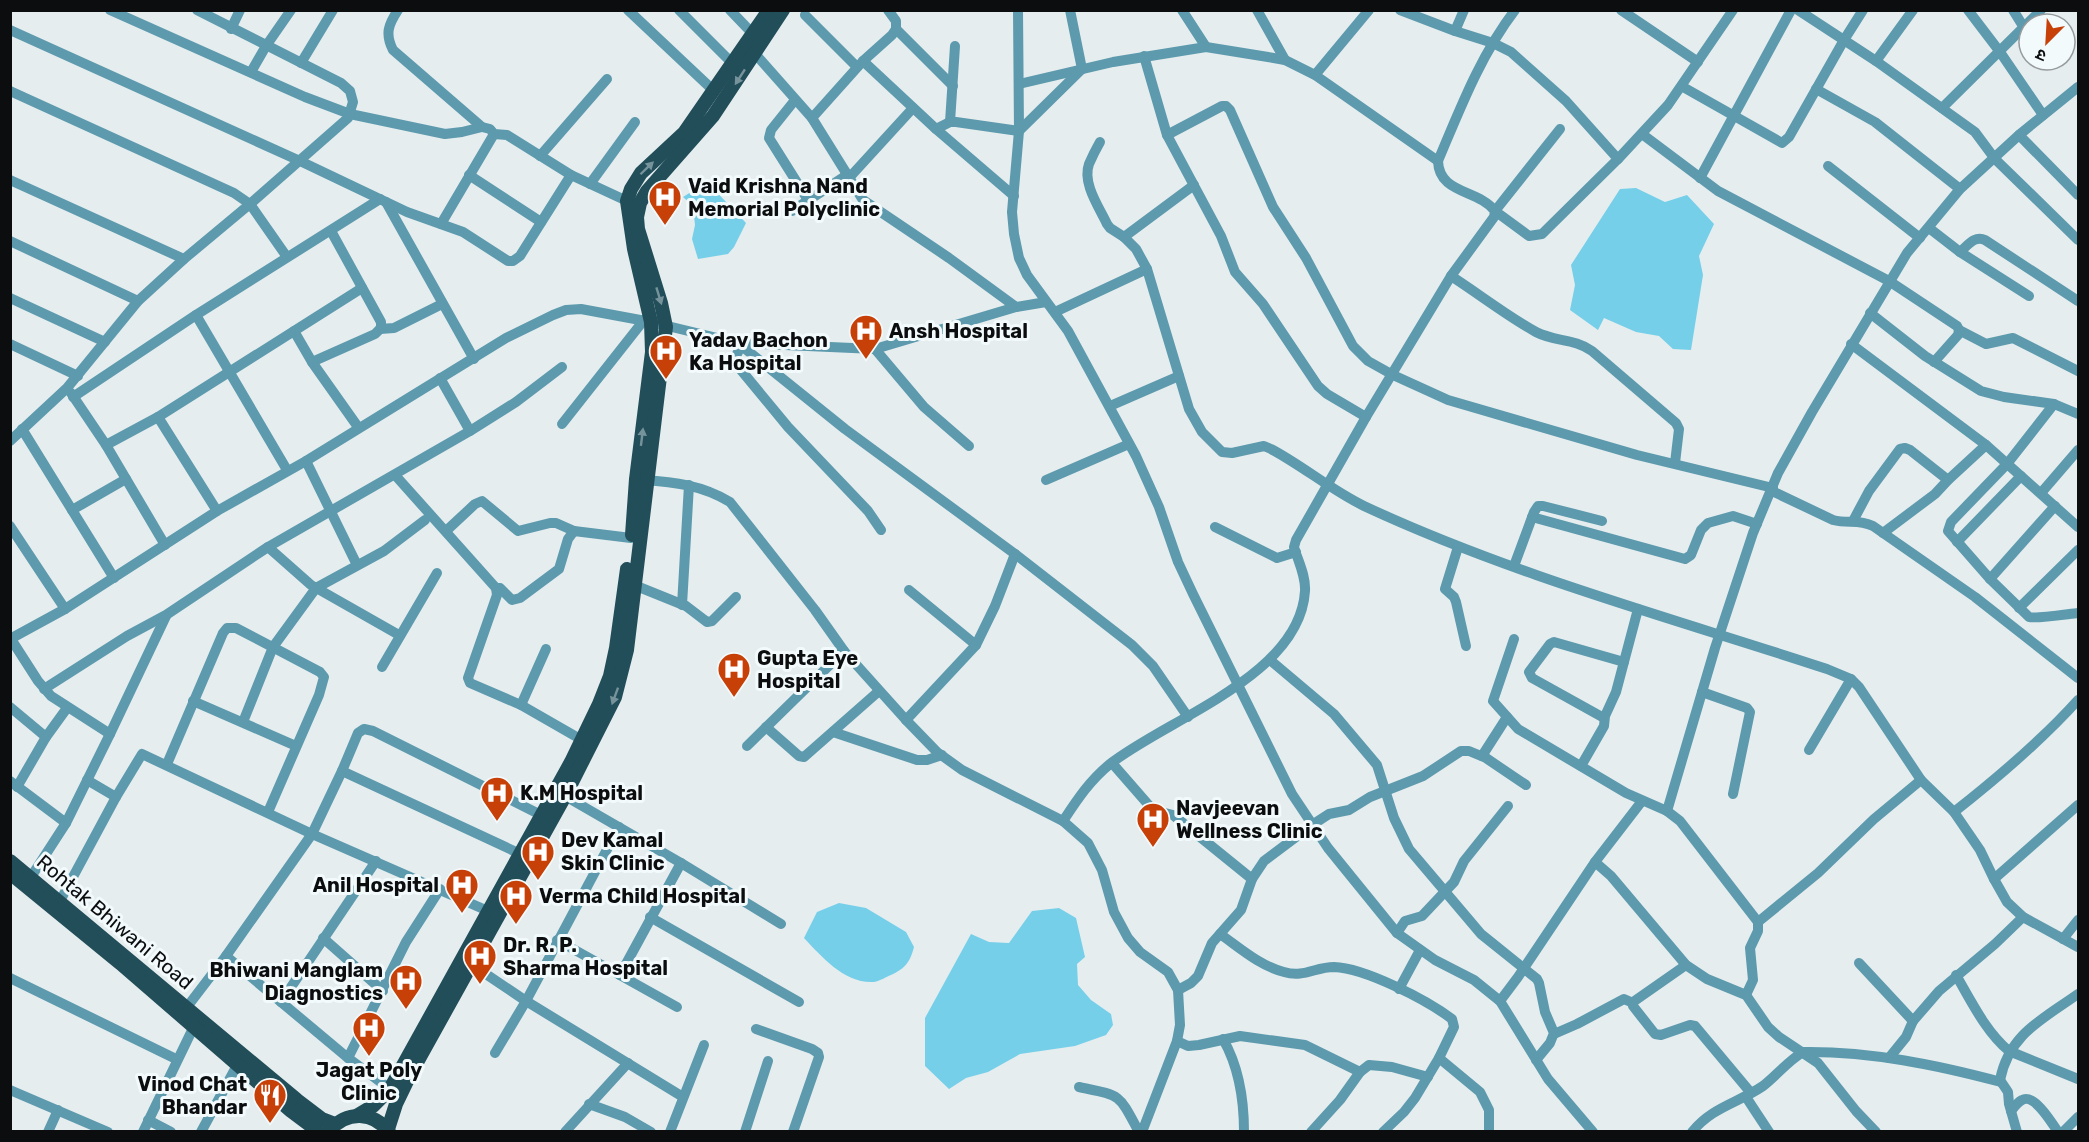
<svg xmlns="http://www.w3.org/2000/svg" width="2089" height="1142" font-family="Rubik,'Noto Sans Devanagari',sans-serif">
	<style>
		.water { fill: #76cfe9 }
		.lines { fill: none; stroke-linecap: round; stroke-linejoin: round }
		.minor { stroke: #5d9aad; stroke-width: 10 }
		.major { stroke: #224e5a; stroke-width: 14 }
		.oneway { fill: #76939b }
		.labels { text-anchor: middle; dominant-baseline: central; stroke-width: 6; stroke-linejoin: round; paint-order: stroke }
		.poi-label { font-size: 20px; font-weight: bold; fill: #0b0d0e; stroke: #f3fafc; text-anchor: start }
		.street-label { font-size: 20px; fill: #0b0d0e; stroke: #f3fafc }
	</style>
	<rect width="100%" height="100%" fill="#e5edef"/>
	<g class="water">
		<polygon points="708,183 746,223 734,247 728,254 698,259 692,239 695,225 693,206 683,197 691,192 698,195"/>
		<polygon points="1636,188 1665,202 1687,195 1714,224 1699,256 1703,275 1691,350 1673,349 1659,336 1636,332 1604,318 1598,330 1570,310 1575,285 1571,265 1620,189"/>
		<path d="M 839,903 L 866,908 L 906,932 L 914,947 C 910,962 906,968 891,975 C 886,977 880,981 874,982 C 845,984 822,957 804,938 L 817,912 Z"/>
		<polygon points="1059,908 1076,918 1085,957 1077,964 1078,985 1091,1000 1111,1014 1113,1025 1106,1035 1075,1046 1020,1054 988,1072 966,1078 949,1089 925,1066 925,1018 971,934 989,942 1009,943 1032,911"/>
	</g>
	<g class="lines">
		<g class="minor">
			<polyline points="110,10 305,97 350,114 445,134 462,132 482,127"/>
			<path d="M 398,10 C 388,25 385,34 393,50 L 482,127 L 490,129 L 494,134 L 507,135 L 571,175 L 627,201"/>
			<polyline points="628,10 714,91"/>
			<polyline points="679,10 733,64"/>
			<polyline points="730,10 752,33"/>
			<polyline points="1018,10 1019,131 1012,212 1014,234 1019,258 1027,275 1068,331 1136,456 1159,507 1178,562 1193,594 1292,794 1328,848 1397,933 1435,960 1474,980 1500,1001 1548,1079 1593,1132"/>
			<polyline points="1182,10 1206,47"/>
			<polyline points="1257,10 1285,60"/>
			<polyline points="1400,10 1455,31 1493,43 1511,52 1566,101 1618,159 1542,234 1529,236 1495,211 1560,129"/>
			<polyline points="1621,10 1698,62"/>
			<polyline points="1798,10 1876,61 1975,132 1995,159 2078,240"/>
			<polyline points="1968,10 2000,52 2043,115"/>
			<polyline points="2013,10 2023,26"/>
			<polyline points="805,15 857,67"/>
			<polyline points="231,29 240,10"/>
			<polyline points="896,29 953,86"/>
			<polyline points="10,30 300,161 407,212 463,232 508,261 513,261 520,256 571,175"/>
			<polyline points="1455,31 1464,10"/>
			<polyline points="750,48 812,118 863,200 949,258 1016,307"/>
			<polyline points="1144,56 1167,135 1222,106 1226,106 1230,110 1273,207 1306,258 1353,346 1368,361 1393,375 1448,400 1637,455 1773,488"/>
			<polyline points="863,61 936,129 1014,196"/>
			<polyline points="1876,61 1913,10"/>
			<polyline points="301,63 333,10"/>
			<polyline points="251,72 266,46 291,10"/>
			<polyline points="1315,75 1369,10"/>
			<polyline points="1019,84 1113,62 1206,47 1268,57 1285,60 1315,75 1438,161"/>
			<polyline points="1683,87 1782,143 1789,137 1844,40 1863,10"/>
			<polyline points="1816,89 1875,122 1960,189"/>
			<polyline points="10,91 234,193 250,204 287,257"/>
			<polyline points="795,100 771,130 769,138 808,200"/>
			<polyline points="1942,108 2041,10"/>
			<polyline points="812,118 863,61 892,35 896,29 896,21 888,10"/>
			<polyline points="950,122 955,46"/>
			<polyline points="936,129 950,122 956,122 1019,131 1082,69 1070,10"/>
			<polyline points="1642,134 1718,191 1889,281 1957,326 1959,330 1958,335 1934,362"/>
			<polyline points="1167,135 1221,236 1235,272 1263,304 1318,386 1327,394 1366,417"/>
			<polyline points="2019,135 2078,195"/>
			<path d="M 1100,142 C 1096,149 1092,157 1089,164 C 1082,183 1099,207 1107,224 L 1110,228 L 1124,237"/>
			<polyline points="540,156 607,79"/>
			<polyline points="1618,159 1668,105 1733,10"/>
			<polyline points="1828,166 1920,238"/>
			<polyline points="469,175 541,222"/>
			<polyline points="849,178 913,108"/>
			<polyline points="1700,178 1791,10"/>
			<polyline points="10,180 184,259"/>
			<polyline points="590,184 635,122"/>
			<path d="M 1194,185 L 1124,237 L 1136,249 L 1147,269 L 1189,409 L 1202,432 L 1222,452 L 1232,453 L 1264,446 L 1271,449 C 1303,466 1331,490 1364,506 C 1512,575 1672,618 1827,669 L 1851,679 L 1859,687 L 1921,780 L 1954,812 L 1980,850 L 1994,879 L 2007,902 L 2023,917 L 2078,947"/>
			<polyline points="386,202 474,359"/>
			<polyline points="792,211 847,175"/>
			<polyline points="441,224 494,134"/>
			<path d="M 1929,228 L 1960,252 C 1968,245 1975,235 1985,240 L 2078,301"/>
			<polyline points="10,241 138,301"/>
			<polyline points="1960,252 2029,296"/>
			<path d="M 1451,276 C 1479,294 1507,316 1536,332 C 1555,342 1574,338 1592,351 L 1676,423 L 1679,429 L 1675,463"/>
			<polyline points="10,298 105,342"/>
			<polyline points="1055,312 1147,269"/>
			<polyline points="1870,313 1925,356 1981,391 2004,397 2054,404 2078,414"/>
			<polyline points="196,315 287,470"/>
			<polyline points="380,329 394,328 442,304"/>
			<polyline points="1959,330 1986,344 2013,338 2078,371"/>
			<polyline points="294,331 312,362 358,427"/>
			<polyline points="738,343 845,429 1015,554 1132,645 1153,666 1188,717"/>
			<polyline points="10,344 78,376"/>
			<polyline points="1851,344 1986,445"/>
			<polyline points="741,346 735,358 736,364 788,427 868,511 881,530"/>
			<polyline points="875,349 924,407 969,446"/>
			<polyline points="312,362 375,334 381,328 381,322 331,231"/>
			<polyline points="440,378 470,431"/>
			<polyline points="71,393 106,445 165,545"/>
			<polyline points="73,397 196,315 380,199"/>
			<path d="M 2054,404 L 2007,464 L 1951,522 L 1948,531 L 1990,579 L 2029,617 C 2036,619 2068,614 2078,613"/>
			<polyline points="1110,406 1179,376"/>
			<polyline points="158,417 217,511"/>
			<polyline points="562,424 644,320"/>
			<polyline points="22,429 114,578"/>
			<polyline points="10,441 67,388 138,301 184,259 250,204 348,118 353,102 350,91 341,83 197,10"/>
			<polyline points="106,445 158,417 362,288"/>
			<polyline points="306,461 357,565"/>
			<polyline points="395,475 496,588 497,595 468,678 470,683 521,705 582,740"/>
			<path d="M 643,480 C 674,482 702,485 730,502 L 815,610 L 844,651 L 906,720 L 937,752 L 962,770 L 1063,821 L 1088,843 L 1102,870 L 1114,912 L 1128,938 L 1140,952 L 1168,972 L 1178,990 L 1180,1025 L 1177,1041 L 1142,1132"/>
			<polyline points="1046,480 1129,444"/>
			<path d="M 1772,491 L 1833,520 C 1848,524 1858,519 1873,526 L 1975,597 L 2078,678"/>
			<polyline points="2041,493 2078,450"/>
			<polyline points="72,510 126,479"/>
			<polyline points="1532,517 1685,559 1691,555 1701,530 1708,523 1733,516 1757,524"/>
			<polyline points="1853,521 1869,491 1900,449 1905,448 1910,450 1948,480"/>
			<polyline points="10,526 65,609"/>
			<polyline points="1215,527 1277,558 1296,552"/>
			<polyline points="446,531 475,504 482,501 518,531 550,523 556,523 574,531"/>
			<polyline points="1883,533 1935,494 1948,480 1986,445 2078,527"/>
			<polyline points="1957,542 2021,476"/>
			<polyline points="268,547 311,585 399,635"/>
			<polyline points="1458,547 1445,589 1454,597 1456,602 1466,646"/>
			<polyline points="1514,566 1534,512 1538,506 1543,506 1602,521"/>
			<polyline points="1990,579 2055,506"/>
			<polyline points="634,585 686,606 707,622 712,621 736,597"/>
			<polyline points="496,588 500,588 512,600 520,598 559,569 568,539 574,531 631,538"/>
			<polyline points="909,590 976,645"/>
			<polyline points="682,605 689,485"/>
			<polyline points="2019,608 2078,550"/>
			<polyline points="10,639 65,609 217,511 306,461 506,338 553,315 566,310 581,309 651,322 738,343 875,349 1016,307 1046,302"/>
			<polyline points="11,639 38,681 51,696 110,734"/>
			<polyline points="1514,639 1493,701 1518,729 1626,793 1667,811 1680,821 1758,922 1758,931 1750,948 1753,980 1746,995"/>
			<polyline points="1270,660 1334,714 1377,765 1394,818 1409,849 1481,934 1537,979 1539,983 1545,1012 1554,1033 1550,1043 1536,1060"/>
			<polyline points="382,667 437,573"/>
			<polyline points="44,689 127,636 166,615 268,547 470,431 516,402 562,367"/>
			<polyline points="1702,692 1747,708 1750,712 1733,794"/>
			<polyline points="193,701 296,746"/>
			<polyline points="521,705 546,649"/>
			<polyline points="10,707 46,737"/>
			<polyline points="1604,718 1532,678 1529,672 1550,644 1554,642 1624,662"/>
			<polyline points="906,720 976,645 995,606 1015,554"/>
			<polyline points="243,722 273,647 316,588 384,551 425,520"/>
			<polyline points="766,727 799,756 804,757 879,691"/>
			<polyline points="833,732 917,760 927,760 942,755"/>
			<polyline points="747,746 844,651"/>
			<polyline points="1809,750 1851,679"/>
			<polyline points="1482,756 1507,717"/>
			<polyline points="1112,763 1153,810 1173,815 1252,879"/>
			<polyline points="167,764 223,633 227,628 236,628 320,672 324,677 319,695 268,812"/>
			<polyline points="1581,766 1604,726 1605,716 1616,692 1638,609"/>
			<polyline points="342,771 527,857"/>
			<polyline points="87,780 116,797"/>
			<polyline points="10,781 66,823"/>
			<polyline points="17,787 46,737 67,708"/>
			<polyline points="565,796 681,863 781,924"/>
			<polyline points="1667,811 1715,648 1753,533 1778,473 1812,412 1907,253 1960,189 2019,135 2078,87"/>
			<path d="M 1954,812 C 1996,779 2042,740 2078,700"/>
			<path d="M 1063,821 C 1077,800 1090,780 1110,764 C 1167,719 1300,676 1305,591 C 1306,576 1298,561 1294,547 L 1296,540 L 1366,417 L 1451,276 L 1494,217 L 1495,211 C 1478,189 1439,194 1438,161 C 1460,109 1480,56 1515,10"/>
			<polyline points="1595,862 1611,876 1686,965 1707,979 1746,995 1768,1027 1779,1037 1818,1063 1856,1111 1876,1132"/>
			<polyline points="31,877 66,823 110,734 166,616"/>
			<polyline points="1994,879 2078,805"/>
			<polyline points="60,901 116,797 142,754 312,834 488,911"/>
			<polyline points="650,917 799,1002"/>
			<polyline points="1758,922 1818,873 1874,819 1921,780"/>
			<polyline points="1397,933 1405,921 1422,916 1454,882 1464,861 1508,806"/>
			<path d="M 1220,934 C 1240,948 1260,966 1284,972 C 1304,978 1315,967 1334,967 C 1365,968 1427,1000 1452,1019 L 1454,1027 L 1439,1058 L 1415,1098 L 1404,1112 L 1383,1132"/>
			<polyline points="323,938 383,991"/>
			<polyline points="2063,939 2078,920"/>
			<polyline points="557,940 677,1007"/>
			<polyline points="226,956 348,1058 390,1089"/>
			<polyline points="1859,963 1913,1021"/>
			<polyline points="471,964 526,1001 683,1097"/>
			<polyline points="1686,965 1633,1002 1633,1006 1655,1034 1661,1035 1690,1025 1695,1026 1751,1093"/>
			<polyline points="620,975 681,863"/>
			<path d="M 1956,975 C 1971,1001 1986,1032 2009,1051 L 2078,1079"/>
			<polyline points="10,978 176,1059"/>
			<polyline points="1399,989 1420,950"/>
			<polyline points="1178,990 1191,983 1198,976 1212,943 1241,910 1252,879 1264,861 1312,825 1329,814 1349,810 1370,797 1423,776 1461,751 1469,751 1486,758 1526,785"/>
			<polyline points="1500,1001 1518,977 1595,862 1642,801"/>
			<polyline points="281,1002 376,861"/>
			<polyline points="187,1007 226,956 312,834 342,771 358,733 364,729 373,731 541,815"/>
			<polyline points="756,1029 812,1049 818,1053 819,1057 793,1132"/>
			<polyline points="1554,1034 1577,1024 1624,999 1633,1003"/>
			<path d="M 1223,1039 C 1239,1067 1244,1099 1244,1132"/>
			<polyline points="1177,1041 1188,1046 1199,1045 1240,1036 1305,1045 1360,1072"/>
			<polyline points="495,1053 526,1001 619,827"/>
			<polyline points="348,1058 406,942 440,889"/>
			<polyline points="1439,1058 1480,1092 1489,1110 1489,1132"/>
			<polyline points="1889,1058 1906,1037 1913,1021 1939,991 1995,944 2023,917"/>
			<path d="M 1079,1087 C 1122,1096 1118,1093 1139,1132"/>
			<polyline points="10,1090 108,1132"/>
			<polyline points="1746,1097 1769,1132"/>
			<polyline points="589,1104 625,1117 651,1132"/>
			<path d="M 2011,1111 C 2014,1107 2018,1102 2022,1100 C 2034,1093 2052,1123 2058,1132"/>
			<polyline points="148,1120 171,1132"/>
			<polyline points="48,1132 58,1110"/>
			<polyline points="143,1132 197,1020"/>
			<polyline points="201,1132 241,1058"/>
			<polyline points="565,1132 628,1063"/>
			<polyline points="670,1132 704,1045"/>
			<polyline points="745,1132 768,1061"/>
			<polyline points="1311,1132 1340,1100 1360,1072 1369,1065 1392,1067 1428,1077"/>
			<path d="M 1692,1132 C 1712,1107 1738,1103 1763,1086 C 1777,1075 1788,1061 1803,1052 C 1870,1051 1937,1065 2001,1082"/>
			<path d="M 2017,1132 L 2009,1104 L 2008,1092 L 2000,1080 C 2009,1034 2043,1019 2078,994"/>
			<polyline points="2063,1132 2078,1117"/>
		</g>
		<g class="major">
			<polyline points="632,535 636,479 652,352 651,322 634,249 627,201 631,189 641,173 684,133 769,10"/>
			<polyline points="10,861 297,1100 322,1119 335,1124"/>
			<polyline points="10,873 120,963 291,1111 319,1132"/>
			<polyline points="358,1115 373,1106 390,1089 571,762 599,704 610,676 616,648 627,569"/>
			<polyline points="388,1129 396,1104 411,1073 565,796 615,697 627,650 666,327 661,303 638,229 637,217 640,203 647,191 713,116 783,10"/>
			<path d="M 330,1130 C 347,1111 373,1111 389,1132"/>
		</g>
	</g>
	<defs><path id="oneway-solid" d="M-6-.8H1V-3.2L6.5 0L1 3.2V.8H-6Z" transform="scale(1.5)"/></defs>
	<g class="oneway">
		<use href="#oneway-solid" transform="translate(740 77) rotate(123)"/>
		<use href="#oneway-solid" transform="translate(647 168) rotate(-44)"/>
		<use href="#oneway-solid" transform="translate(659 296) rotate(73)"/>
		<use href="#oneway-solid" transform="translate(642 437) rotate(-83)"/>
		<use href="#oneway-solid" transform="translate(615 696) rotate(110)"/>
	</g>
	<defs>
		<symbol id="hospital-pin" viewBox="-11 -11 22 30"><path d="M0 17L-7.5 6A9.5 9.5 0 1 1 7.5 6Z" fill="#c74007" stroke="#f3fafc"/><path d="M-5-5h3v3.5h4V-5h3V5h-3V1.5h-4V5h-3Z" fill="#fff"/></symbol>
		<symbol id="restaurant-pin" viewBox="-11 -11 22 30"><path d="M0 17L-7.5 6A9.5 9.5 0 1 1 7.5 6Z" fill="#c74007" stroke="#f3fafc"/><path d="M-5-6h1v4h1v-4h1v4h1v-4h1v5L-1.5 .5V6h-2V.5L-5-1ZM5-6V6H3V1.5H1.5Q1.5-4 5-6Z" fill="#fff"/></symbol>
	</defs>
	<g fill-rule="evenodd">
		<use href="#hospital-pin" x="646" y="178" width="38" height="52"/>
		<use href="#hospital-pin" x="847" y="312" width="38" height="52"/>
		<use href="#hospital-pin" x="647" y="332" width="38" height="52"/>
		<use href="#hospital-pin" x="715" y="650" width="38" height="52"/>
		<use href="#hospital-pin" x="478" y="774" width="38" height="52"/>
		<use href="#hospital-pin" x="1134" y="800" width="38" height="52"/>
		<use href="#hospital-pin" x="519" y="833" width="38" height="52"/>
		<use href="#hospital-pin" x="443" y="866" width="38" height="52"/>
		<use href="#hospital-pin" x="497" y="877" width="38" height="52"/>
		<use href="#hospital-pin" x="461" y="937" width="38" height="52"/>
		<use href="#hospital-pin" x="387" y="962" width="38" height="52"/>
		<use href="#hospital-pin" x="350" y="1009" width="38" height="52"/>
		<use href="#restaurant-pin" x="251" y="1076" width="38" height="52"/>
	</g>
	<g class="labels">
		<g class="poi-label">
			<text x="688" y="186">Vaid Krishna Nand<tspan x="688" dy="23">Memorial Polyclinic</tspan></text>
			<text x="889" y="331">Ansh Hospital</text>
			<text x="689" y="340">Yadav Bachon<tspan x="689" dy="23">Ka Hospital</tspan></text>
			<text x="757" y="658">Gupta Eye<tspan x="757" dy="23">Hospital</tspan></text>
			<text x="520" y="793">K.M Hospital</text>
			<text x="1176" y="808">Navjeevan<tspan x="1176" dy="23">Wellness Clinic</tspan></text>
			<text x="561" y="840">Dev Kamal<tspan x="561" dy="23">Skin Clinic</tspan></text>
			<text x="439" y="885" text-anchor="end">Anil Hospital</text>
			<text x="539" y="896">Verma Child Hospital</text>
			<text x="503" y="945">Dr. R. P.<tspan x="503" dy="23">Sharma Hospital</tspan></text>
			<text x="383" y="970" text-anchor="end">Bhiwani Manglam<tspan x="383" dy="23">Diagnostics</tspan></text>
			<text x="369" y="1070" text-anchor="middle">Jagat Poly<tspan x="369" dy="23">Clinic</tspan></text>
			<text x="247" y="1084" text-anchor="end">Vinod Chat<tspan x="247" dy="23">Bhandar</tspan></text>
		</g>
		<g class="street-label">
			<text transform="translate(115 922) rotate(40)">Rohtak Bhiwani Road</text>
		</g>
	</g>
	<rect width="2089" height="1142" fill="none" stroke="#0b0d0e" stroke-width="24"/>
	<g transform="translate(2047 42) rotate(204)"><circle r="28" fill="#f3fafc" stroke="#969b9d" stroke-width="1.5"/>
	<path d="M0-4.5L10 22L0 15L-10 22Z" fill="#c74007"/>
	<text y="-9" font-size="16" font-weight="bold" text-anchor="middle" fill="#0b0d0e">उ</text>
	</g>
</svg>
